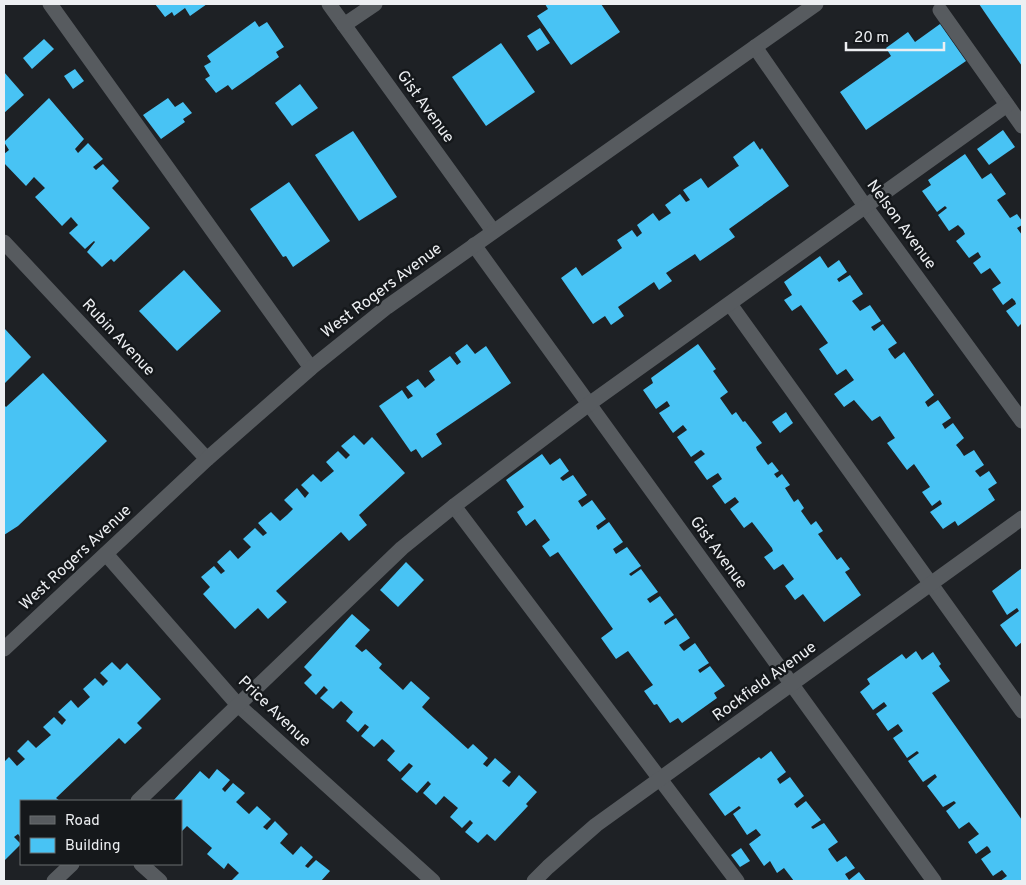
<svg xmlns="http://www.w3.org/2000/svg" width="1026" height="885" font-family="Overpass,sans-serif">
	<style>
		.building { fill: #48c3f4 }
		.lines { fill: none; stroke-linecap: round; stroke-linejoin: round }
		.minor { stroke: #575b5f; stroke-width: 15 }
		.labels { text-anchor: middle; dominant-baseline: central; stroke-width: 5; stroke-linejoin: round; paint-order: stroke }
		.street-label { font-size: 16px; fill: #edeff2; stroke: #15181b }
	</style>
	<rect width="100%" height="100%" fill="#1e2125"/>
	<g class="building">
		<polygon points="155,4 207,4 190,16 185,8 174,16 172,12 165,17"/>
		<polygon points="545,4 601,4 620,32 571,65 537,16 548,9"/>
		<polygon points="979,4 1022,4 1022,66 994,26"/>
		<polygon points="255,21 259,27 267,22 284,47 276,52 279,57 232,90 228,85 216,93 205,79 210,76 204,66 211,62 207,56"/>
		<polygon points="940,24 966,61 866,130 840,92 891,56 886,48 908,32 915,42"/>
		<polygon points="540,28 550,43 537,51 527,36"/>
		<polygon points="44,39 54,49 32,69 23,58"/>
		<polygon points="501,43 535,92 486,126 452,77"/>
		<polygon points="75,69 84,81 73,89 64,76"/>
		<polygon points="4,72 24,95 4,113"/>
		<polygon points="300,84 318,108 292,126 275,103"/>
		<polygon points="49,98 84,139 75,149 78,153 88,143 103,159 93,167 96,170 103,164 119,181 112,188 150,228 114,262 111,259 102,267 87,252 95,242 94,241 85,249 69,233 78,225 71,217 62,226 35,197 45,188 34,177 26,186 4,163 4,154 9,150 4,142"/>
		<polygon points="168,98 175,107 183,102 192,113 183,119 185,122 161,139 143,115"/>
		<polygon points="1003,130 1015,147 989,165 977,149"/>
		<polygon points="353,131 397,197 359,221 315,155"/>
		<polygon points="754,141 760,150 762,148 789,186 729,229 735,237 700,261 695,254 666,273 672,281 659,290 654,282 618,307 624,316 611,325 605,316 593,324 561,278 576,267 582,276 622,248 617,240 632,230 637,237 642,233 637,225 653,213 659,221 671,213 665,205 680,194 686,202 690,200 683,190 701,178 708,188 737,167 739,166 733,157"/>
		<polygon points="965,154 982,179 991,173 1006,194 997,200 1010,218 1017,214 1022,221 1022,225 1017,228 1022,235 1022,323 1018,327 1006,311 1016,304 1015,301 1012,298 1003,305 992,289 1001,283 990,268 981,274 973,263 981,257 978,252 969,258 956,241 965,234 963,230 958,225 949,231 938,215 947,208 945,206 937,212 922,191 931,185 928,180"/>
		<polygon points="289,182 330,241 293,267 286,256 283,257 250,209"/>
		<polygon points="820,256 828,268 839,260 847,272 837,279 839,282 850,275 863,294 852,301 860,311 870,305 881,321 871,327 874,331 883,324 897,343 888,349 891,354 895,359 904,352 934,395 925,402 928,407 938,400 951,418 942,424 945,429 953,423 964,438 956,445 960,450 964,456 974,450 984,465 975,471 980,477 989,471 997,483 988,489 995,500 958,526 955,521 943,529 930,512 942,504 940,500 932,506 922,492 930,487 914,464 907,470 887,443 895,438 880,416 872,421 854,400 844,407 834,394 854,380 846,369 837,375 819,349 828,343 801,305 792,311 784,300 792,295 784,282"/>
		<polygon points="184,270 221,311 177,351 139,311"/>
		<polygon points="4,328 31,357 4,384"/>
		<polygon points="467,344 475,354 486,346 511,383 436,434 442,444 422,458 416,449 411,452 379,406 402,390 408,399 413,396 406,387 418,379 425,388 435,380 429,371 450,356 457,365 461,362 455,353"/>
		<polygon points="698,344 716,369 713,371 728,392 720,398 732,415 736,412 743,422 745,421 762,443 756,447 757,450 768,465 772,462 779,471 774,474 777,478 782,474 790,485 785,488 794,502 798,499 804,508 801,511 811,525 816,521 823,531 818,534 837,560 841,557 850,569 845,572 861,595 824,622 803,594 795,600 785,586 794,579 783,564 774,570 764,557 773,551 772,548 752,522 744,528 730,509 739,502 735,497 725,504 712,486 722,479 718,473 707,480 694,462 705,454 701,450 691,457 677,437 687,430 683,425 673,433 659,413 670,406 667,401 656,409 643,390 653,383 651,378"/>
		<polygon points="43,373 107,441 18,526 4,535 4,405 6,407"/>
		<polygon points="786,412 793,423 780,433 772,422"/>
		<polygon points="354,435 364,445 372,437 405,473 359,515 367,525 349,541 341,532 276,591 287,602 268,619 258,608 235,629 203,594 210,587 201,577 214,566 221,574 225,571 217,562 230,550 238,559 251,547 243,539 255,528 263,536 267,533 258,523 271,512 280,521 287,515 293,509 284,500 297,488 305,498 309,493 301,485 313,474 321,482 334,471 326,462 338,451 346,459 350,455 341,446"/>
		<polygon points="542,454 550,465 560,458 569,471 560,478 563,481 573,475 587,495 578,501 582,507 592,500 606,519 596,526 598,530 609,522 623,542 613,549 616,554 627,547 641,566 629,574 631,576 641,569 658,592 647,599 650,603 660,596 674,615 664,622 665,625 676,618 690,638 679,645 682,649 684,651 695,643 709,663 698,670 700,673 710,666 725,686 714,693 717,698 682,723 678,718 670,723 657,704 654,705 644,691 653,685 628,651 616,659 601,638 613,629 558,552 550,557 542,546 550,540 535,519 526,526 517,512 524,507 506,480"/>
		<polygon points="406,562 424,580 398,607 380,590"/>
		<polygon points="1022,568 1022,642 1016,647 1000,625 1019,611 1017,608 1007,615 992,591"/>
		<polygon points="352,614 370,630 355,646 362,652 366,649 382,664 379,668 403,690 411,681 430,698 422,707 424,709 468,749 473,744 488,758 483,764 487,767 495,758 511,772 502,781 509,787 519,775 537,792 526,804 528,806 495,841 487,834 478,843 465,832 473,823 470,820 462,828 450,817 458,808 444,796 436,805 423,793 431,784 428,781 417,793 401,779 413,766 409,763 400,772 387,760 395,751 389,745 382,739 374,747 361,736 369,727 365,724 358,732 346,721 353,712 341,701 333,709 320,698 328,690 324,686 316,695 304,683 312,675 304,667"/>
		<polygon points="916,651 922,660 933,652 941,664 939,666 950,681 932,693 1022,820 1022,881 1000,881 1007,876 1002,870 993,876 981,859 991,852 989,848 987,846 976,854 968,842 979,834 969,822 959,829 946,811 956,803 954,801 943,807 927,786 937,777 935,774 923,782 908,761 919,753 917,751 907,758 893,738 903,731 898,724 888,731 876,714 887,706 884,702 873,710 860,692 870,684 867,679 902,654 906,659"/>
		<polygon points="112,662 120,670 127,663 161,699 137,723 142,728 125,744 119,738 56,798 60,801 21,801 21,838 18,834 14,837 21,844 4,861 4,762 9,757 17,766 25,759 17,751 28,740 36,748 44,741 51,735 43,727 54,717 62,725 66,720 58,712 71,700 78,708 90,697 83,689 95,678 103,686 108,681 100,673"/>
		<polygon points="771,751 786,772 777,779 780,784 790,777 804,796 794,804 797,808 806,801 821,820 811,827 813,829 824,823 838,842 828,849 831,854 837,862 846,856 855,868 845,874 849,880 859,872 866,881 794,881 784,868 777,873 770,861 764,866 749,844 761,835 756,829 747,835 733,814 741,808 739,806 725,816 709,794 759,757 761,759"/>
		<polygon points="217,769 230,780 222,789 225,792 233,783 245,793 236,802 249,814 257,806 271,819 263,827 267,830 275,821 288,834 280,843 293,855 301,846 313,857 305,866 308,868 316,860 330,871 321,881 231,881 239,873 228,863 224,869 207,854 212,848 187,826 181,832 181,801 173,801 200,771 209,779"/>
		<polygon points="741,848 750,861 740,867 731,855"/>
	</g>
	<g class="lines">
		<g class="minor">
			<polyline points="50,4 311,368"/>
			<polyline points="329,4 493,231"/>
			<polyline points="940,10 1022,126"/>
			<polyline points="344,25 375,4"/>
			<polyline points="755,47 865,206 1022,421"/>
			<polyline points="4,242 207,459"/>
			<polyline points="474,245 934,881"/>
			<polyline points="730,304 1022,711"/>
			<polyline points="454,506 737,881"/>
			<polyline points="106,554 238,705 433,881"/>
			<polyline points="4,649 207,459 311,368 387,307 816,4"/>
			<polyline points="138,801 402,548 454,506 589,404 1007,105"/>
			<polyline points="141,864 160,881"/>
			<polyline points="54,881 72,864"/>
			<polyline points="534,881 548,867 596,825 1022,518"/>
		</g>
	</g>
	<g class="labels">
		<g class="street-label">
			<text transform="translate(425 107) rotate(54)">Gist Avenue</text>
			<text transform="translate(901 225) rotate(54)">Nelson Avenue</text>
			<text transform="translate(382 291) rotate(-37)">West Rogers Avenue</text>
			<text transform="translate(118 338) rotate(47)">Rubin Avenue</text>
			<text transform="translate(718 553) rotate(54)">Gist Avenue</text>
			<text transform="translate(76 558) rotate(-43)">West Rogers Avenue</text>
			<text transform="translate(765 682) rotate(-36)">Rockfield Avenue</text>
			<text transform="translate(274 712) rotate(44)">Price Avenue</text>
		</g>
	</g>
	<rect width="1026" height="885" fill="none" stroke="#edeff2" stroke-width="10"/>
	<rect x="20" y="800" width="162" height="65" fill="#15181b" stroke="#6b6e71"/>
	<rect x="30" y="816" width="25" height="8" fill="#575b5f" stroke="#6b6e71"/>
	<text x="65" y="825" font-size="15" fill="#edeff2">Road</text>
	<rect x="30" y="838" width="25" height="15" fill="#48c3f4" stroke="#6b6e71"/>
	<text x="65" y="850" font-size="15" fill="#edeff2">Building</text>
	<path d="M846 42v8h98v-8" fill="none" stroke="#edeff2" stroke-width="2.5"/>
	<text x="854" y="42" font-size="15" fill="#edeff2" stroke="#15181b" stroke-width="4" paint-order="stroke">20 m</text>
</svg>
